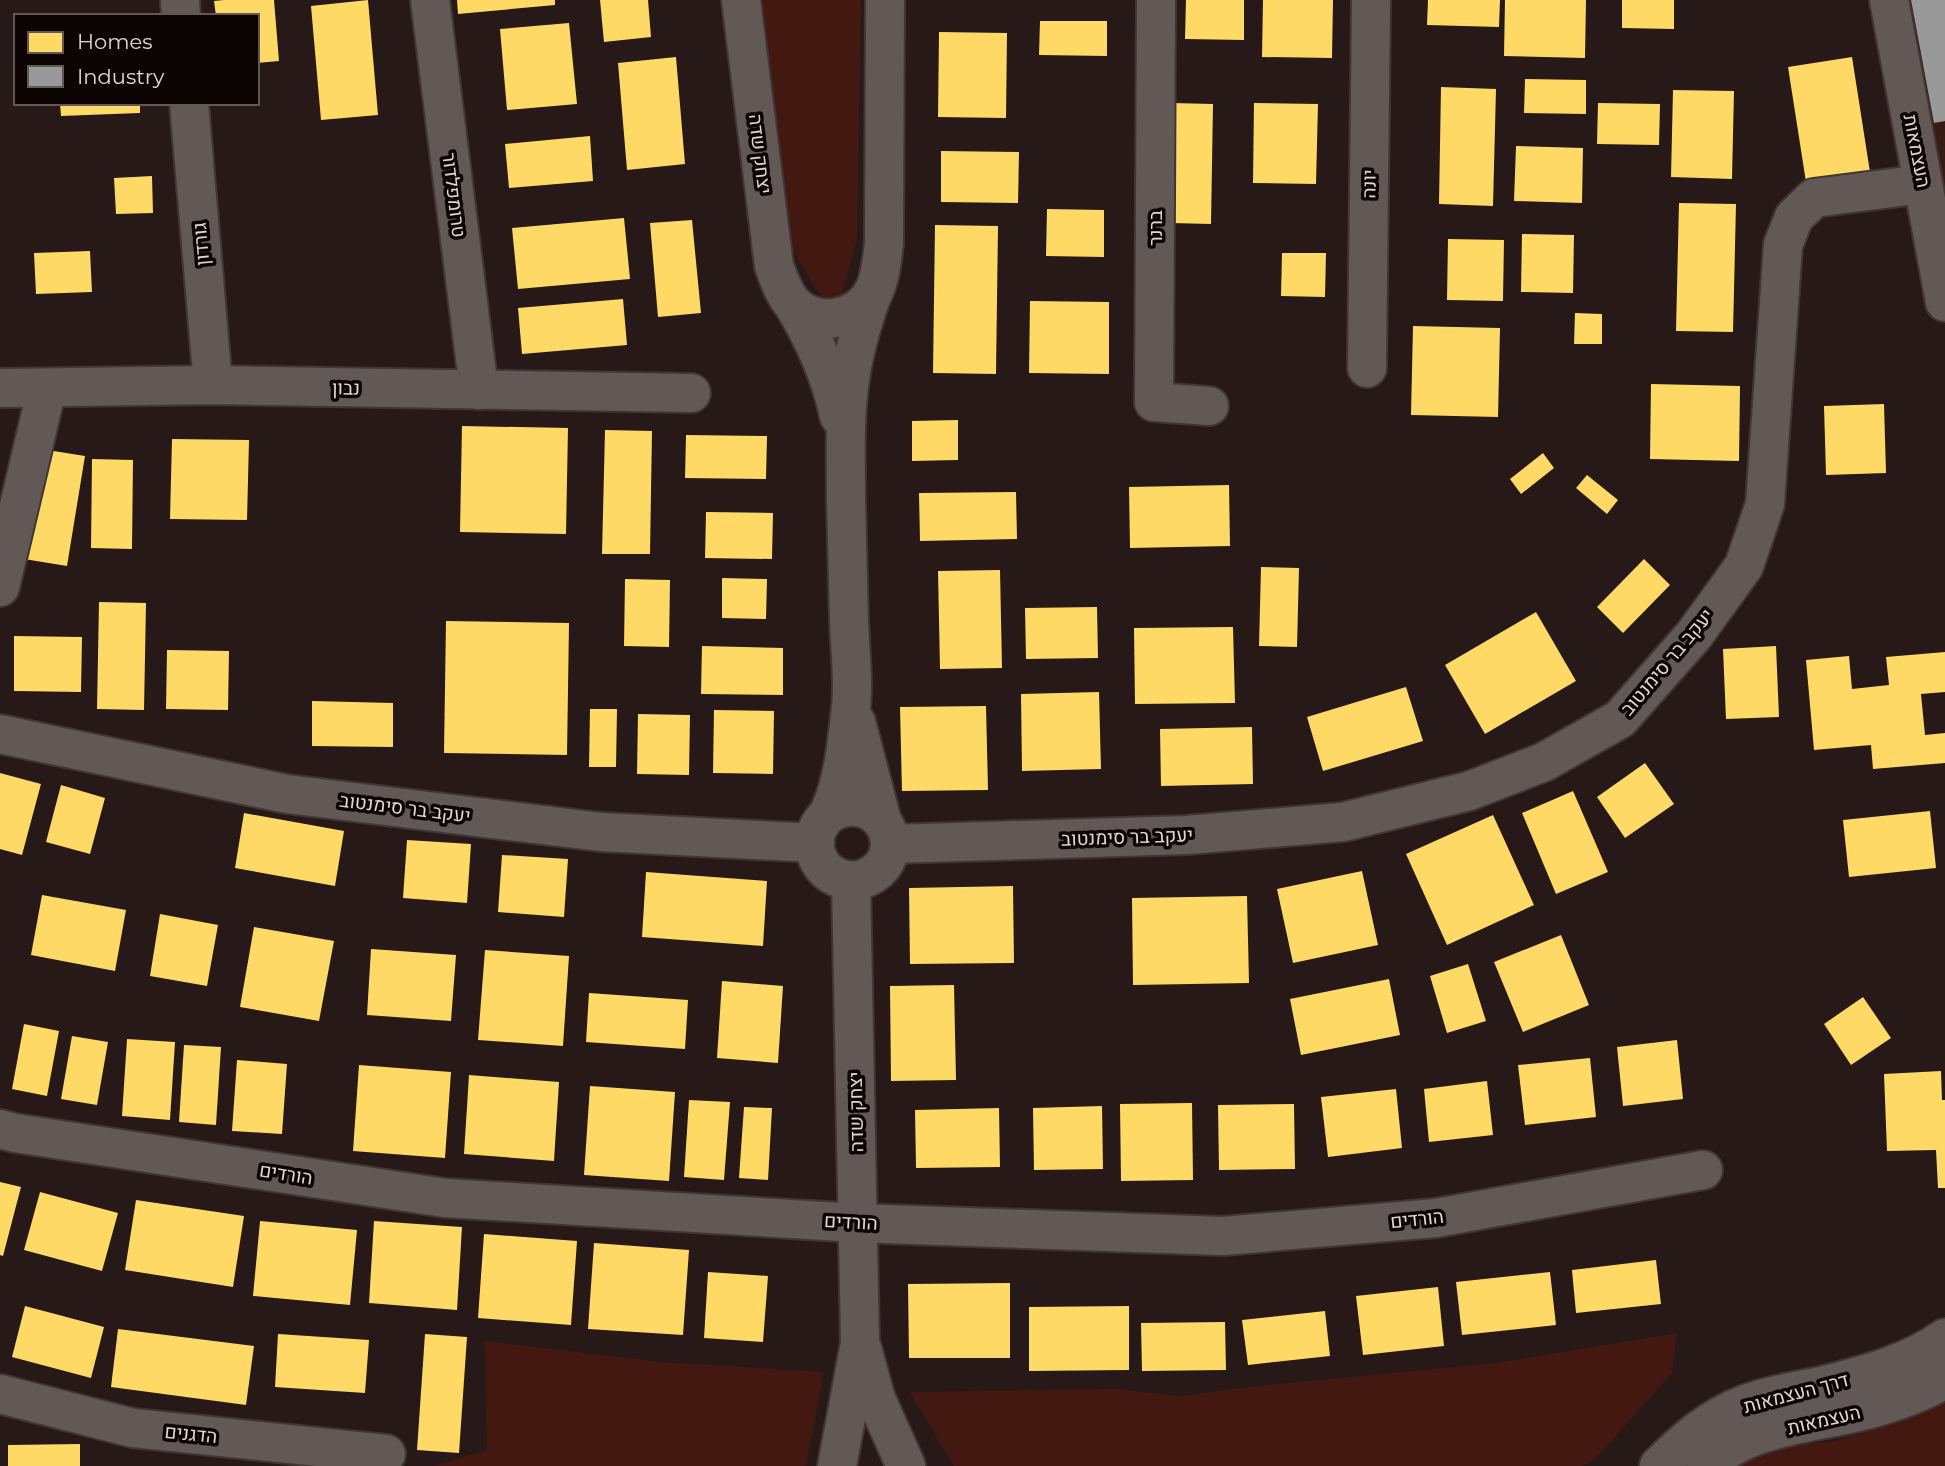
<svg xmlns="http://www.w3.org/2000/svg" width="1945" height="1466" font-family="Montserrat,Heebo,sans-serif">
	<style>
		.built { fill: #361b15 }
		.green { fill: #431810 }
		.homes { fill: #ffd966 }
		.industry { fill: #999 }
		.lines { fill: none; stroke-linecap: round; stroke-linejoin: round }
		.minor-casing { stroke: #413635; stroke-width: 42 }
		.minor { stroke: #625957; stroke-width: 38 }
		.labels { text-anchor: middle; dominant-baseline: central; stroke-width: 7; stroke-linejoin: round; paint-order: stroke }
		.street-label { font-size: 19px; fill: #e4d4d1; stroke: #0d0504 }
	</style>
	<rect width="100%" height="100%" fill="#261917"/>
	<polygon class="built" points="1905,0 1945,0 1945,205"/>
	<g class="green">
		<polygon points="753,0 861,0 857,239 835,319 779,229"/>
		<polygon points="1677,1333 1672,1373 1594,1460 1582,1466 954,1466 910,1392 1117,1389 1180,1396 1257,1386 1496,1363"/>
		<polygon points="485,1341 661,1362 824,1372 806,1466 433,1466 487,1450"/>
		<polygon points="1945,1399 1945,1466 1725,1466 1757,1449 1836,1441 1913,1413"/>
	</g>
	<g class="homes">
		<polygon points="224,0 274,0 279,61 257,63 257,16 216,16 214,1"/>
		<polygon points="368,0 378,115 321,120 311,6"/>
		<polygon points="457,0 555,0 555,5 458,14"/>
		<polygon points="600,0 648,0 651,37 604,42"/>
		<polygon points="1186,0 1244,0 1244,40 1185,39"/>
		<polygon points="1263,0 1333,0 1332,58 1262,57"/>
		<polygon points="1428,0 1500,0 1499,27 1427,25"/>
		<polygon points="1505,0 1586,0 1585,58 1504,56"/>
		<polygon points="1622,0 1674,0 1674,29 1622,28"/>
		<polygon points="1040,21 1107,21 1107,56 1039,55"/>
		<polygon points="569,23 577,104 507,110 500,29"/>
		<polygon points="939,32 1007,33 1006,118 938,117"/>
		<polygon points="676,57 685,164 627,170 618,63"/>
		<polygon points="1852,57 1870,172 1806,182 1788,67"/>
		<polygon points="1525,79 1586,80 1586,114 1524,113"/>
		<polygon points="1441,87 1496,89 1493,206 1439,204"/>
		<polygon points="1673,90 1734,91 1732,179 1671,177"/>
		<polygon points="60,103 140,103 140,113 61,116"/>
		<polygon points="1172,103 1213,104 1211,224 1170,223"/>
		<polygon points="1254,103 1318,104 1316,184 1253,183"/>
		<polygon points="1598,103 1660,104 1659,145 1597,144"/>
		<polygon points="590,136 593,181 509,188 505,144"/>
		<polygon points="1516,146 1583,148 1582,203 1514,201"/>
		<polygon points="941,151 1019,152 1018,203 941,202"/>
		<polygon points="152,176 153,213 116,214 114,178"/>
		<polygon points="1679,203 1736,204 1733,332 1676,331"/>
		<polygon points="1047,209 1104,210 1104,257 1046,256"/>
		<polygon points="624,218 630,279 518,289 512,228"/>
		<polygon points="692,220 701,313 658,317 650,223"/>
		<polygon points="935,225 998,226 996,374 933,373"/>
		<polygon points="1522,234 1574,235 1573,293 1521,292"/>
		<polygon points="1448,239 1504,240 1503,301 1447,300"/>
		<polygon points="90,251 92,292 36,294 34,253"/>
		<polygon points="1282,253 1326,253 1325,297 1281,296"/>
		<polygon points="623,299 627,345 522,354 518,308"/>
		<polygon points="1030,301 1109,302 1109,374 1029,373"/>
		<polygon points="1575,313 1602,314 1602,344 1574,344"/>
		<polygon points="1413,326 1500,328 1498,417 1411,415"/>
		<polygon points="1651,384 1740,386 1739,461 1650,459"/>
		<polygon points="1884,404 1886,473 1826,475 1824,406"/>
		<polygon points="958,420 958,460 912,461 912,421"/>
		<polygon points="462,426 568,428 566,534 460,532"/>
		<polygon points="605,430 652,431 650,554 602,554"/>
		<polygon points="686,435 767,436 766,479 685,478"/>
		<polygon points="172,439 249,440 247,520 170,519"/>
		<polygon points="41,449 85,456 67,566 24,559"/>
		<polygon points="1543,453 1554,468 1521,494 1510,479"/>
		<polygon points="92,459 133,460 132,549 91,548"/>
		<polygon points="1587,475 1618,500 1607,514 1576,488"/>
		<polygon points="1229,485 1230,546 1130,548 1129,487"/>
		<polygon points="1016,492 1017,539 920,541 919,493"/>
		<polygon points="706,512 773,513 772,559 705,558"/>
		<polygon points="1644,559 1670,585 1623,633 1597,607"/>
		<polygon points="1261,567 1299,568 1297,647 1259,646"/>
		<polygon points="1000,570 1002,668 940,669 938,571"/>
		<polygon points="722,578 767,579 766,619 722,618"/>
		<polygon points="625,579 670,580 669,647 624,646"/>
		<polygon points="99,602 146,603 144,710 97,709"/>
		<polygon points="1097,607 1098,658 1026,659 1025,608"/>
		<polygon points="1536,612 1576,681 1485,734 1445,665"/>
		<polygon points="446,621 569,623 567,755 444,753"/>
		<polygon points="1233,627 1235,703 1135,704 1134,628"/>
		<polygon points="14,636 82,637 81,692 14,691"/>
		<polygon points="702,646 783,648 783,695 701,694"/>
		<polygon points="1776,646 1779,717 1726,719 1723,649"/>
		<polygon points="167,650 229,651 228,710 166,709"/>
		<polygon points="1945,652 1945,692 1921,694 1925,735 1945,733 1945,763 1873,769 1871,745 1814,750 1806,660 1849,656 1852,689 1889,685 1886,657"/>
		<polygon points="1406,687 1423,741 1323,771 1307,717"/>
		<polygon points="1099,692 1101,769 1022,771 1021,694"/>
		<polygon points="312,701 393,703 393,747 312,746"/>
		<polygon points="986,706 988,790 902,791 900,707"/>
		<polygon points="590,709 617,709 616,767 589,767"/>
		<polygon points="714,710 774,711 773,774 713,773"/>
		<polygon points="638,714 690,715 689,775 637,774"/>
		<polygon points="1252,727 1253,784 1161,786 1160,729"/>
		<polygon points="1645,763 1674,804 1625,838 1597,797"/>
		<polygon points="0,773 41,784 22,855 0,849"/>
		<polygon points="61,785 105,798 90,854 46,842"/>
		<polygon points="1573,791 1608,872 1556,894 1522,813"/>
		<polygon points="1930,811 1936,868 1849,877 1843,820"/>
		<polygon points="244,813 344,831 335,886 235,868"/>
		<polygon points="1493,815 1534,905 1447,945 1406,854"/>
		<polygon points="407,840 471,844 467,903 403,898"/>
		<polygon points="502,855 568,859 564,917 498,912"/>
		<polygon points="1362,871 1378,945 1293,963 1277,889"/>
		<polygon points="646,872 767,881 763,946 642,937"/>
		<polygon points="1013,886 1014,963 910,964 909,888"/>
		<polygon points="42,895 126,910 115,971 31,955"/>
		<polygon points="1247,896 1249,983 1133,985 1132,898"/>
		<polygon points="160,914 218,925 207,986 150,976"/>
		<polygon points="254,927 334,941 319,1021 240,1007"/>
		<polygon points="1561,935 1589,1005 1523,1032 1494,962"/>
		<polygon points="371,949 456,955 451,1021 367,1015"/>
		<polygon points="485,950 569,956 563,1046 478,1040"/>
		<polygon points="1468,964 1486,1021 1447,1033 1430,976"/>
		<polygon points="1389,979 1400,1035 1301,1055 1290,999"/>
		<polygon points="722,981 783,986 778,1063 717,1058"/>
		<polygon points="954,985 956,1080 891,1081 890,986"/>
		<polygon points="589,993 688,1000 685,1049 586,1042"/>
		<polygon points="1863,997 1891,1038 1851,1065 1824,1024"/>
		<polygon points="24,1024 59,1031 47,1096 12,1089"/>
		<polygon points="72,1036 108,1042 97,1105 61,1099"/>
		<polygon points="127,1039 175,1042 170,1120 122,1116"/>
		<polygon points="1677,1040 1683,1099 1623,1106 1617,1047"/>
		<polygon points="184,1045 221,1047 216,1125 179,1122"/>
		<polygon points="1590,1058 1596,1117 1525,1125 1518,1065"/>
		<polygon points="237,1060 287,1064 282,1134 232,1131"/>
		<polygon points="359,1065 451,1072 445,1158 353,1151"/>
		<polygon points="1941,1071 1942,1100 1945,1100 1945,1188 1938,1188 1936,1150 1887,1151 1884,1074"/>
		<polygon points="469,1075 559,1082 554,1161 464,1154"/>
		<polygon points="1487,1081 1493,1135 1429,1142 1424,1089"/>
		<polygon points="590,1086 675,1092 669,1181 584,1175"/>
		<polygon points="1396,1089 1402,1148 1328,1157 1321,1097"/>
		<polygon points="689,1100 730,1102 724,1180 684,1177"/>
		<polygon points="1192,1103 1193,1180 1121,1181 1120,1104"/>
		<polygon points="1294,1104 1295,1169 1219,1170 1218,1105"/>
		<polygon points="1102,1106 1103,1169 1034,1170 1033,1108"/>
		<polygon points="744,1107 772,1108 768,1180 739,1178"/>
		<polygon points="999,1108 1000,1167 916,1168 915,1110"/>
		<polygon points="0,1182 21,1187 3,1256 0,1255"/>
		<polygon points="40,1192 118,1213 102,1271 24,1250"/>
		<polygon points="136,1200 244,1216 233,1287 125,1270"/>
		<polygon points="260,1221 357,1230 350,1305 253,1296"/>
		<polygon points="374,1221 462,1227 457,1310 369,1303"/>
		<polygon points="484,1234 577,1241 571,1325 478,1318"/>
		<polygon points="594,1243 689,1250 683,1335 588,1329"/>
		<polygon points="1656,1260 1661,1304 1576,1313 1572,1270"/>
		<polygon points="708,1272 768,1276 763,1342 704,1338"/>
		<polygon points="1550,1272 1556,1325 1462,1335 1456,1282"/>
		<polygon points="1010,1283 1010,1358 909,1358 908,1284"/>
		<polygon points="1438,1287 1444,1346 1363,1355 1356,1296"/>
		<polygon points="25,1306 104,1327 91,1378 12,1357"/>
		<polygon points="1129,1306 1129,1370 1029,1371 1029,1307"/>
		<polygon points="1325,1311 1330,1356 1248,1365 1242,1320"/>
		<polygon points="1225,1322 1226,1370 1142,1371 1141,1323"/>
		<polygon points="118,1329 254,1346 246,1405 111,1387"/>
		<polygon points="278,1334 369,1340 365,1393 275,1387"/>
		<polygon points="425,1334 467,1337 459,1453 417,1450"/>
		<polygon points="80,1444 80,1466 8,1466 8,1445"/>
	</g>
	<polygon class="industry" points="1911,0 1945,0 1945,121 1934,123"/>
	<g class="lines">
		<defs>
			<g id="minor">
				<polyline points="180,0 181,16"/>
				<polyline points="430,0 479,390"/>
				<path d="M 741,0 L 774,266 C 779,279 784,295 794,305 C 819,328 858,320 874,291 C 881,276 882,259 884,243 L 885,0"/>
				<polyline points="1156,0 1154,402 1209,406"/>
				<polyline points="1889,0 1945,302"/>
				<polyline points="189,103 213,385"/>
				<path d="M 793,304 C 814,339 831,376 839,416"/>
				<polyline points="1367,368 1371,0"/>
				<polyline points="0,388 213,385 691,393"/>
				<polyline points="0,587 47,388"/>
				<polyline points="856,722 882,821"/>
				<polyline points="0,734 287,794 601,832 815,843"/>
				<path d="M 829,814 C 874,787 911,843 876,872 C 855,889 823,879 816,853 C 813,843 815,831 821,823 C 824,818 828,815 830,810 C 844,779 847,741 851,707 C 854,679 850,650 849,622 C 848,581 847,541 846,500 C 846,459 844,419 850,379 C 854,349 863,320 873,292"/>
				<polyline points="890,844 1187,835 1343,822 1469,791 1544,762 1620,719 1694,635 1744,566 1765,504 1783,245 1794,217 1814,198 1923,184"/>
				<polyline points="0,1129 15,1133 445,1198 858,1223 1223,1236 1436,1218 1703,1170"/>
				<polyline points="862,1348 876,1399 906,1466"/>
				<polyline points="0,1394 133,1428 386,1454"/>
				<polyline points="837,1466 860,1343 851,881"/>
				<path d="M 1659,1466 C 1685,1440 1711,1417 1746,1404 C 1771,1394 1798,1391 1825,1385 C 1865,1375 1910,1363 1945,1338"/>
				<path d="M 1706,1466 C 1744,1428 1803,1425 1853,1413 C 1884,1406 1917,1395 1945,1379"/>
			</g>
		</defs>
		<use href="#minor" class="minor-casing"/>
		<use href="#minor" class="minor"/>
	</g>
	<g class="labels">
		<g class="street-label">
			<text transform="translate(1917 151) rotate(79)">העצמאות</text>
			<text transform="translate(760 154) rotate(83)">יצחק שדה</text>
			<text transform="translate(1369 184) rotate(-89)">יונה</text>
			<text transform="translate(454 195) rotate(83)">טרומפלדור</text>
			<text transform="translate(1155 228) rotate(-90)">ברנר</text>
			<text transform="translate(201 244) rotate(-95)">גורדון</text>
			<text transform="translate(346 388) rotate(1)">נבון</text>
			<text transform="translate(1667 662) rotate(-50)">יעקב בר סימנטוב</text>
			<text transform="translate(405 808) rotate(7)">יעקב בר סימנטוב</text>
			<text transform="translate(1127 837) rotate(-2)">יעקב בר סימנטוב</text>
			<text transform="translate(856 1112) rotate(-91)">יצחק שדה</text>
			<text transform="translate(286 1174) rotate(9)">הורדים</text>
			<text transform="translate(1417 1219) rotate(-6)">הורדים</text>
			<text transform="translate(851 1222) rotate(3)">הורדים</text>
			<text transform="translate(1796 1393) rotate(-15)">דרך העצמאות</text>
			<text transform="translate(1824 1420) rotate(-13)">העצמאות</text>
			<text transform="translate(191 1434) rotate(6)">הדגנים</text>
		</g>
	</g>
	<rect x="14" y="14" width="245" height="91" fill="#0d0504" stroke="#635856" stroke-width="2"/>
	<rect x="28" y="32" width="35" height="21" fill="#ffd966" stroke="#635856" stroke-width="2"/>
	<text x="77" y="49" font-size="21" fill="#e4d4d1">Homes</text>
	<rect x="28" y="66" width="35" height="21" fill="#999999" stroke="#635856" stroke-width="2"/>
	<text x="77" y="84" font-size="21" fill="#e4d4d1">Industry</text>
</svg>
